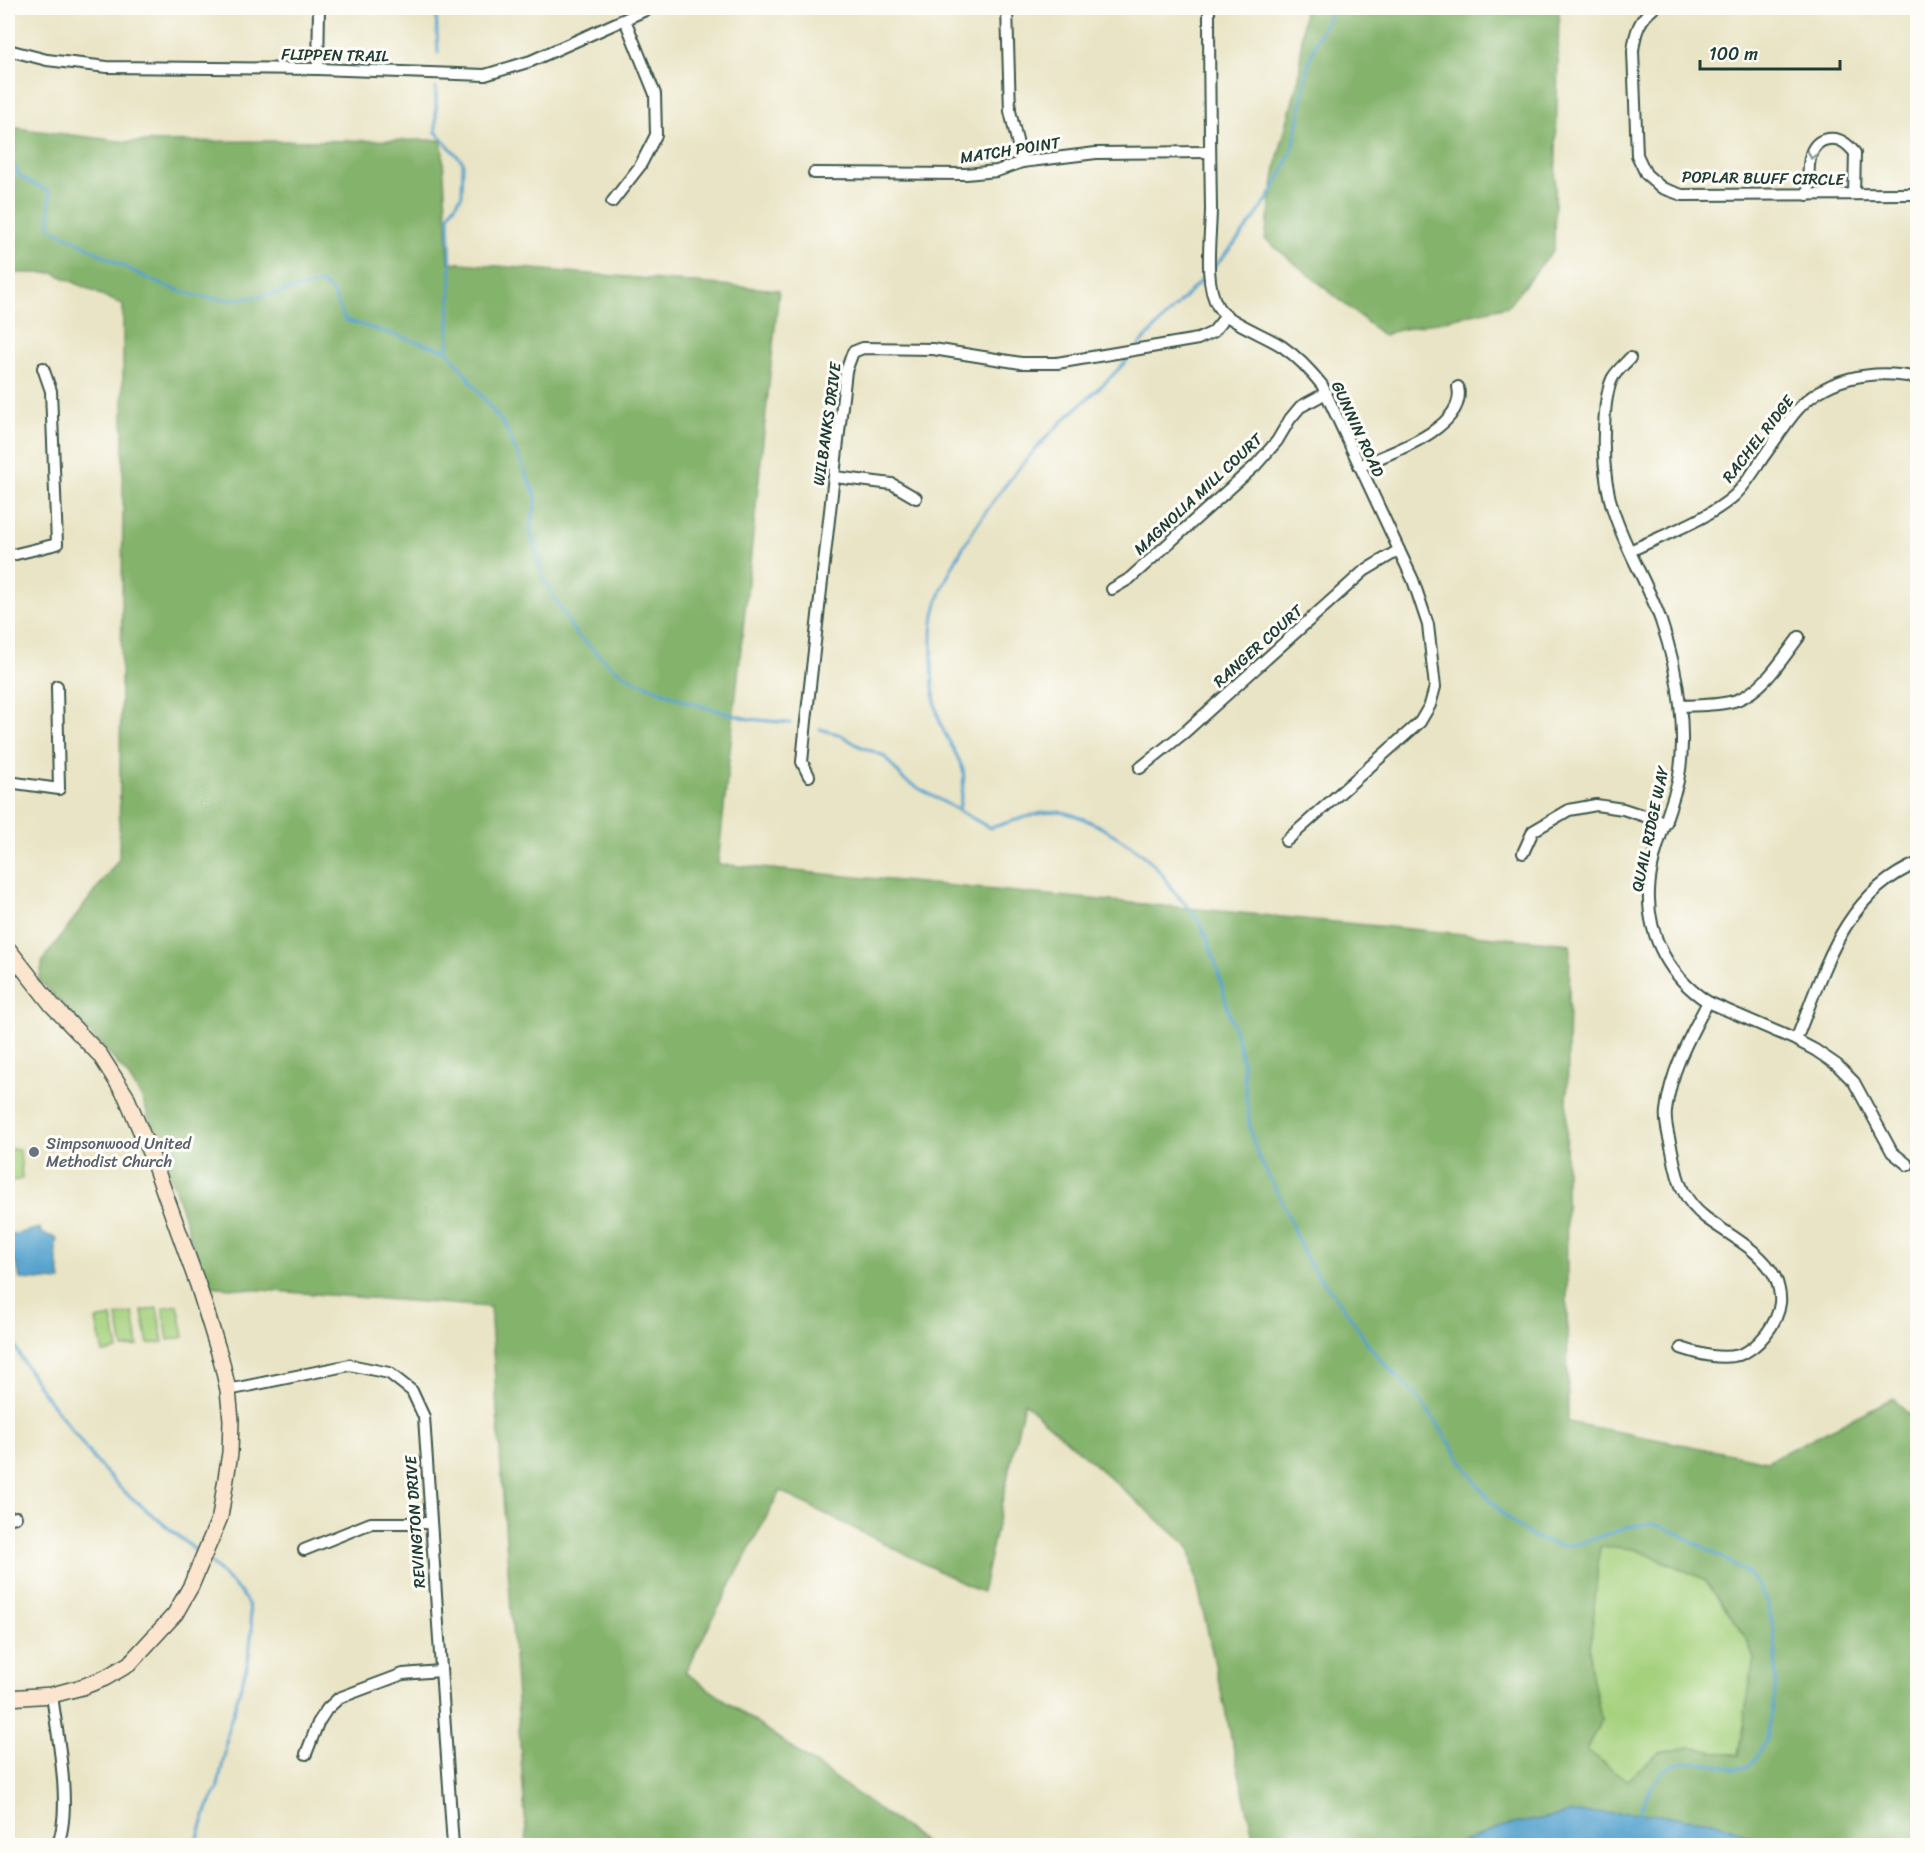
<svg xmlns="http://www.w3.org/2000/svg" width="1925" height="1853" font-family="Sriracha,sans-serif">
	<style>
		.green { fill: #a5d17d; stroke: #628758; stroke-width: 1.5 }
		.forest { fill: #84b36c; stroke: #527850; stroke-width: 1.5; fill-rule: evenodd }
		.water { fill: #55a2ce; stroke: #3a7081; stroke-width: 1.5 }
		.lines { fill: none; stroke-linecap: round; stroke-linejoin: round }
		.stream { stroke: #55a2ce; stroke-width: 3 }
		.street-casing { stroke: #3d564a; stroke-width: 14 }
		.secondary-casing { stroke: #3d564a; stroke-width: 18 }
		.street { stroke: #fff; stroke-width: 10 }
		.secondary { stroke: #fbe5cf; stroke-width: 15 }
		.oneway { stroke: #8f9e9a }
		.worship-dot { fill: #6b7280; stroke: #fdfcf7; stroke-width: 2 }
		.labels { text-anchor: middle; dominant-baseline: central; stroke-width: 6; stroke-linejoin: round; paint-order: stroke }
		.street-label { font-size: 16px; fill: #1f3d34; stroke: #fdfcf7 }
		.worship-label { font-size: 16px; fill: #5b616d; stroke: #fdfcf7; text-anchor: start }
	</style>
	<rect width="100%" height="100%" fill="#fdfcf7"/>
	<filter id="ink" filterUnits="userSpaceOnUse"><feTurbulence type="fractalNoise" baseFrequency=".0167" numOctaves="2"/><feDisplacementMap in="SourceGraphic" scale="12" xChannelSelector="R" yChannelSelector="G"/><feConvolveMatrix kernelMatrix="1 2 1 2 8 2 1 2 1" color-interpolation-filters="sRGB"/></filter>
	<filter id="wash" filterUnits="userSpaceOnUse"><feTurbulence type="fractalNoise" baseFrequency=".008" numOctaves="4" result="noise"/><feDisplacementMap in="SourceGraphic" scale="24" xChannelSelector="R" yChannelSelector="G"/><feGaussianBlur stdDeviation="1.35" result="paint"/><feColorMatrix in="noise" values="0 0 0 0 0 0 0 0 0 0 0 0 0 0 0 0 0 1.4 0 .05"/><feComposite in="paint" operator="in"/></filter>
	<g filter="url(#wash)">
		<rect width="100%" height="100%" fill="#e9e4c5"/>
		<g class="green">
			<polygon points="8,1149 20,1149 22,1179 8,1182"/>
			<polygon points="178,1305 184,1337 168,1340 163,1308"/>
			<polygon points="157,1308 163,1342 148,1344 142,1311"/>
			<polygon points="133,1313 138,1346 123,1348 117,1316"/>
			<polygon points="112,1317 118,1350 103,1353 96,1320"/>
			<polygon points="1600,1545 1635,1549 1704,1579 1746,1637 1754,1659 1738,1756 1690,1747 1659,1753 1628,1781 1587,1751 1601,1719 1589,1661"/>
		</g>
		<g class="forest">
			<polygon points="1304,8 1559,8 1554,249 1508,306 1391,332 1384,336 1265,239 1277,161 1299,77"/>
			<path d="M 8,127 L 128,142 L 442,140 L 449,262 L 779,290 L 718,864 L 1570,944 L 1566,1163 L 1568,1422 L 1767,1461 L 1893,1398 L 1917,1424 L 1917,1845 L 1770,1845 L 1714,1821 L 1503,1826 L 1455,1845 L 1255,1845 L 1189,1547 L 1024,1403 L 982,1593 L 780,1491 L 685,1672 L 929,1845 L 527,1845 L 490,1307 L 206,1286 L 181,1207 L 142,1098 L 128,1076 L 104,1048 L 39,980 L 43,960 L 119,859 L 123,506 L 123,305 L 54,273 L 8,273 ZM 1600,1546 L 1635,1549 L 1704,1579 L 1746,1637 L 1754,1659 L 1738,1756 L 1690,1747 L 1659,1753 L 1627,1780 L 1587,1751 L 1601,1719 L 1589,1661 Z"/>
		</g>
		<g class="water">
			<path d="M 40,1228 L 41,1233 L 57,1238 C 53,1252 60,1267 61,1281 L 20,1279 L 17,1265 L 8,1254 L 8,1236 Z"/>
			<polygon points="1571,1813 1639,1813 1714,1821 1770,1845 1455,1845 1503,1826"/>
		</g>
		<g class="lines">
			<g class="stream">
				<polyline points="433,8 436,13 438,53"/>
				<polyline points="436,88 436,132 463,162 462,195 449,214 451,274 448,351"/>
				<path d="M 8,153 L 20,177 L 50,192 L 50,228 C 111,255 169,304 240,299 C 267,297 294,289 321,283 L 332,291 L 345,320 L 448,351 L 506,428 L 537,499 L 530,529 L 544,580 L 576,634 L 612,667 L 634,680 L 690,703 L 749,719 L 790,723"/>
				<path d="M 1212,269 C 1244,234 1274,198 1291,152 C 1299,129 1301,104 1305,80 C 1310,53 1320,30 1334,8"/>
				<polyline points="1139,345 1207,274"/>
				<path d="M 820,729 L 841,735 L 857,745 L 884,756 L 904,780 L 990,828 C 1011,822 1045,808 1066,813 C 1092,819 1141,849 1158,869 C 1165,877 1169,887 1176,894 C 1187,906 1197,916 1204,931 C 1215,955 1220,980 1227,1006 C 1231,1020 1237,1035 1240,1050 C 1247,1083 1245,1118 1256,1150 C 1262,1167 1273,1183 1281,1199 C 1291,1220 1297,1243 1309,1263 C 1320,1280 1335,1295 1347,1312 C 1357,1326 1366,1343 1378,1357 C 1392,1372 1408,1386 1421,1402 C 1453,1442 1474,1492 1516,1525 C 1556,1556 1574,1546 1617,1531 C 1626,1528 1637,1524 1647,1524 C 1666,1524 1688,1539 1704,1548 C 1720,1558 1744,1567 1755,1582 C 1784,1620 1780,1705 1762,1748 C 1759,1754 1755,1763 1748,1766 C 1728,1775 1689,1750 1665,1770 C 1653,1781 1644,1802 1637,1816"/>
				<path d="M 959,810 C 960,799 966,781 963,770 C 958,754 947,740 941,725 C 932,701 932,673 932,648 C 932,633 932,618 937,603 C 957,542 1019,462 1066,418 C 1088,397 1112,379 1131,355"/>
				<polyline points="8,1330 21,1358 37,1384 93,1458 121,1489 200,1554"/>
				<polyline points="195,1846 208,1807 217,1790 225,1753 227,1733 248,1662 252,1629 249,1606 242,1594 207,1559"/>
			</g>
		</g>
	</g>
	<g filter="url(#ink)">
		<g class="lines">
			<defs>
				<g id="street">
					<polyline points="1007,8 1010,111 1022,162"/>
					<path d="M 1209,8 C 1209,74 1210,141 1211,208 C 1211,236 1203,282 1218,307 C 1227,322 1268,336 1283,347 C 1299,358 1310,370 1322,385 L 1413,580 L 1428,625 L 1435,687 L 1430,705 L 1420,722 L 1286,841"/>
					<path d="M 1654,8 C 1639,19 1635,33 1633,51 L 1637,155 L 1646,174 L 1662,188 L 1682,195 L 1918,194"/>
					<polyline points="8,50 47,60 107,67 318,69 485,75 531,61 650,8"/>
					<polyline points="318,69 319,8"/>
					<polyline points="814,173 966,174 997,171 1022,162 1096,153 1210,152"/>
					<path d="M 1808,195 C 1810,175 1803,143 1828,139 C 1840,137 1848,144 1855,153 L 1854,194"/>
					<polyline points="612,202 640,166 656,135 655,94 625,20"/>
					<path d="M 1630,358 C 1625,364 1616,371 1612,379 C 1606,392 1604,418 1604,432 C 1603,460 1605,487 1614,513 C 1626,550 1648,584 1661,621 C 1670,647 1677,677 1680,705 C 1683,728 1683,758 1678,781 C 1669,816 1650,856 1649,891 C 1647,936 1670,978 1708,1002 L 1796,1040 L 1815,1050 L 1837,1065 L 1854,1082 L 1892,1152 L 1908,1165"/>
					<path d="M 1359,466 C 1388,454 1468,428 1458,387"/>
					<polyline points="835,477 892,484 916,498"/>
					<path d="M 1630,551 C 1663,535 1707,520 1734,496 C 1746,485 1755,469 1764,456 C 1774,442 1783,428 1793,415 C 1823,377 1873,368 1918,378"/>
					<polyline points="8,556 57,544 51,391 43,368"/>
					<polyline points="1112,589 1129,579 1256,465 1277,441 1290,419 1300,407 1326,393"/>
					<path d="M 1681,706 C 1699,705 1719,706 1737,700 C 1765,689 1782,659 1799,637"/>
					<polyline points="1140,768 1185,732 1364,571 1399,550"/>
					<polyline points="809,776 802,762 806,721 846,371 853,352 863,348 933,349 1021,363 1057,363 1198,339 1213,332 1226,316"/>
					<polyline points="8,782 59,789 57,686"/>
					<polyline points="1523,853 1533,831 1569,810 1596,805 1623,809 1666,823"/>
					<path d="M 1796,1040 C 1824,971 1843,894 1918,863"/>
					<path d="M 1681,1348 C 1699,1354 1720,1360 1739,1355 C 1758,1349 1778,1323 1780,1303 C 1781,1296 1778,1283 1775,1277 C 1762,1251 1729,1235 1706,1218 C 1684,1201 1678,1183 1673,1156 C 1671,1143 1664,1125 1666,1111 C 1670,1072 1690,1036 1708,1002"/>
					<polyline points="228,1390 350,1365 389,1373 412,1391 424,1417 453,1846"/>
					<polyline points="8,1519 16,1517"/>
					<polyline points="304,1550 371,1523 431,1523"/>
					<path d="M 52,1695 C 57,1735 73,1810 57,1846"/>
					<polyline points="306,1754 318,1723 327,1709 339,1698 403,1674 440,1671"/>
				</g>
				<polyline id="secondary" points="8,949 52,1005 100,1055 126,1096 151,1155 198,1285 221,1359 228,1390 231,1420 230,1453 220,1517 191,1586 175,1614 129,1664 105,1678 82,1687 52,1695 8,1698"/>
			</defs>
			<use href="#street" class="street-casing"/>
			<use href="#secondary" class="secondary-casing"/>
			<use href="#street" class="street"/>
			<use href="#secondary" class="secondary"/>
		</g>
		<defs><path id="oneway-chevron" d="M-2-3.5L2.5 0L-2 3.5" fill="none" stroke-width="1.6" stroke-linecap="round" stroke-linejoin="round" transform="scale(1.5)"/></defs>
		<use class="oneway" href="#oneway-chevron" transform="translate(1812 155) rotate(105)"/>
	</g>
	<circle class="worship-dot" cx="34" cy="1152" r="6"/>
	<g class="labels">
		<g class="street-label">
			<text transform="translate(335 55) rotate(1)">FLIPPEN TRAIL</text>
			<text transform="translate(1010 150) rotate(-9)">MATCH POINT</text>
			<text transform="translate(1763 178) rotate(1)">POPLAR BLUFF CIRCLE</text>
			<text transform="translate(827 424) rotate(-82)">WILBANKS DRIVE</text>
			<text transform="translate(1358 429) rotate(65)">GUNNIN ROAD</text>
			<text transform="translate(1758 439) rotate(-52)">RACHEL RIDGE</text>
			<text transform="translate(1198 494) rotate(-43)">MAGNOLIA MILL COURT</text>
			<text transform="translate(1258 646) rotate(-42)">RANGER COURT</text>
			<text transform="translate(1650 829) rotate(-78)">QUAIL RIDGE WAY</text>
			<text transform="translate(415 1522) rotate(-94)">REVINGTON DRIVE</text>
		</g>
		<g class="worship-label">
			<text x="46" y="1143">Simpsonwood United<tspan x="46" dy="18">Methodist Church</tspan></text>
		</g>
	</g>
	<rect width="1925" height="1853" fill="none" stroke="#fdfcf7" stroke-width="30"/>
	<path d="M1700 60v9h140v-9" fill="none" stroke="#1f3d34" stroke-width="3"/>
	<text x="1709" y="60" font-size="18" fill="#1f3d34" stroke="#fdfcf7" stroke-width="4.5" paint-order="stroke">100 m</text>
</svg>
